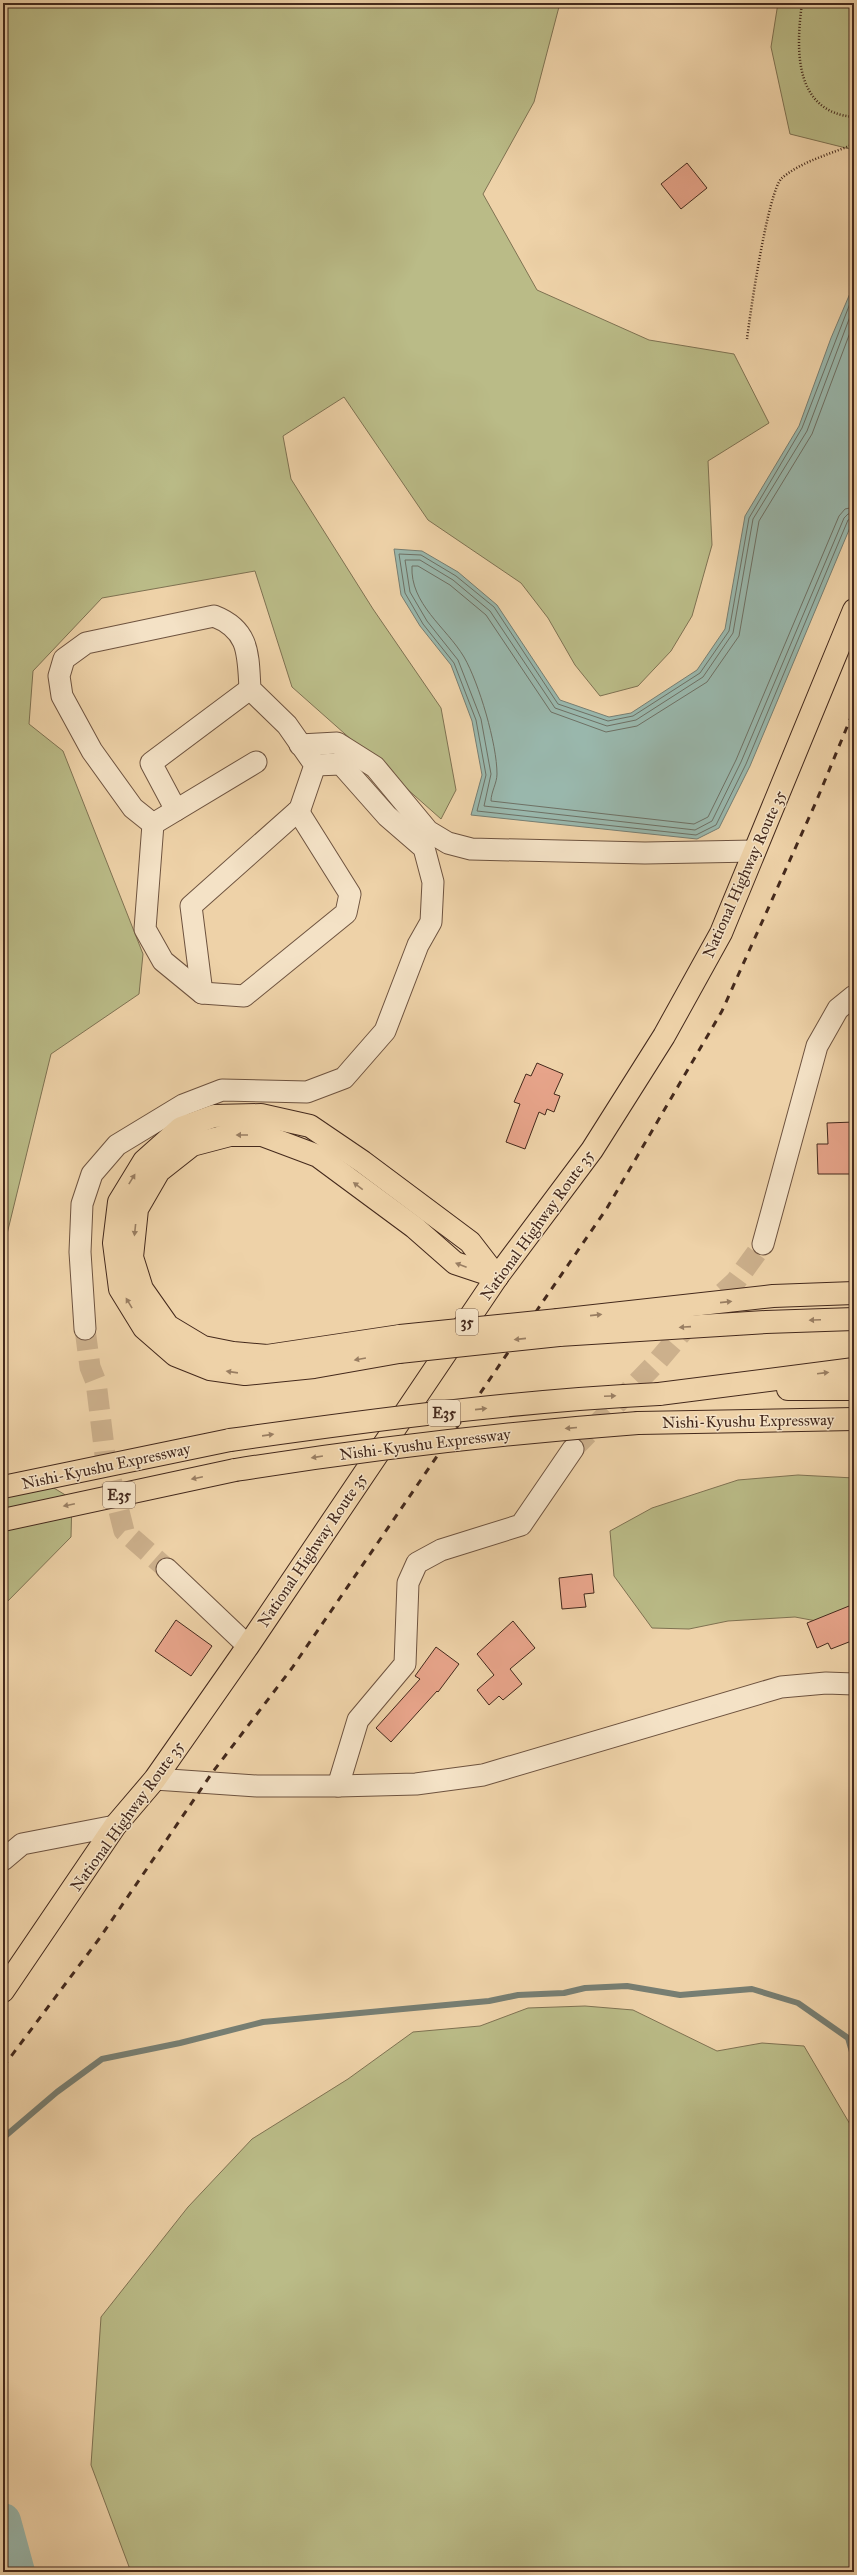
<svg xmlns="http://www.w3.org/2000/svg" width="857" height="2575" font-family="'IM FELL Great Primer',serif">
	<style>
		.green { fill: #babb87; stroke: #7f7252 }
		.water { fill: #99b7ac; stroke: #777e72 }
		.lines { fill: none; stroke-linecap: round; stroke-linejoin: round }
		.shore { stroke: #6e7064; stroke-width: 1 }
		.stream { stroke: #777e72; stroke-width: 6 }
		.river { stroke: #99b7ac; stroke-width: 36 }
		.building { fill: #e7a48a; stroke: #44291c }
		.street-tunnel { stroke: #ccb08c; stroke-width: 21; stroke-dasharray: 21 10; stroke-linecap: butt }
		.street-casing { stroke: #6e533f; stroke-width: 23 }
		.highway-casing { stroke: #44291c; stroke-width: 24 }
		.path { stroke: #44291c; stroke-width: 2.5; stroke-dasharray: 1 2; stroke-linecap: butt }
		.street { stroke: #f4e2c6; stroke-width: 21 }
		.highway { stroke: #eed2a8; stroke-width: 22 }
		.rail { stroke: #44291c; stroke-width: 3; stroke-dasharray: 7 7; stroke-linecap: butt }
		.highway-bridge-casing { stroke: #44291c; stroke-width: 24; stroke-linecap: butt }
		.highway-bridge { stroke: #eed2a8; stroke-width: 22 }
		.oneway { fill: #997e62 }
		.labels { text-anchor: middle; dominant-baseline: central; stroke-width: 3; stroke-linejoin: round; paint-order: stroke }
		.shield { fill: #f4e2c6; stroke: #79604f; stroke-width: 1 }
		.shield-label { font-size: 15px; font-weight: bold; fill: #44291c }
		.street-label { font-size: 16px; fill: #44291c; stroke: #f4e2c6 }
	</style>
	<rect width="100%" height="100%" fill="#eed2a8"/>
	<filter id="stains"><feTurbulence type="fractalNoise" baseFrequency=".005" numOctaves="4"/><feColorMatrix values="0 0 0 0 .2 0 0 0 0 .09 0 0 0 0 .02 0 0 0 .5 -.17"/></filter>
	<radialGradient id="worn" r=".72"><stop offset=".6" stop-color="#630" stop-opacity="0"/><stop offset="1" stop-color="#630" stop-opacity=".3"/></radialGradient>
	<g class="green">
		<polygon points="3,3 560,3 534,102 483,194 537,290 649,340 734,354 769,423 708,461 712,545 692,616 671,651 638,686 600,696 575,665 548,618 521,583 428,520 344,397 283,436 291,479 373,609 441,708 456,790 441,819 292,687 255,571 102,598 33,671 29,724 63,751 143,954 139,994 51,1054 7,1234 3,1236"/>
		<polygon points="778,3 854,3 854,150 790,134 771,47"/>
		<polygon points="798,1475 854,1478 854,1628 795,1617 728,1621 689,1629 652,1628 614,1576 610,1531 652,1508 738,1480"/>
		<polygon points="3,1478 39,1479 72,1499 71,1537 3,1606"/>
		<polygon points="585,2006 633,2010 717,2051 762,2043 804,2046 854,2131 854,2572 131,2572 91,2465 101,2317 188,2207 252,2139 348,2079 413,2032 480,2026 528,2008"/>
	</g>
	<polygon class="water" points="854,284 854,518 750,766 719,828 697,839 471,815 482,775 472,721 451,665 420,626 401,595 394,549 422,551 458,572 497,605 560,700 609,717 631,713 697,670 725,629 745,516 799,426 831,338"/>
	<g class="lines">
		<g class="shore">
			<polyline points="854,293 802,428 749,518 729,631 700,673 633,716 608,721 558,704 494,607 456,576 421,555 399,554 405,593 423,624 454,663 476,720 486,775 477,811 696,835 716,825 746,764 848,520 854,518"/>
			<polyline points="854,306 807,431 753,519 733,633 703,677 636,720 607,726 555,708 490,611 453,580 420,560 405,560 410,592 427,621 458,660 481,719 491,774 484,806 695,830 712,821 741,762 844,518 848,514 854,513"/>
			<path d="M 854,322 L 812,434 L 759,521 L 739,636 L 707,682 L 637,726 L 606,732 L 551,712 L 486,615 L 450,585 L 418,566 L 412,566 C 410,604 446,627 464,657 C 479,683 497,744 497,774 C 497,783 491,792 491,801 L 694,824 L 708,817 L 736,760 L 839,516 L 845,509 L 854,507"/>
		</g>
		<g class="stream">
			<polyline points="3,2138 57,2092 102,2059 180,2043 263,2022 489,2001 518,1995 564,1993 585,1988 627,1986 680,1995 752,1989 798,2003 848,2038 854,2059"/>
			<polyline points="854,2214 852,2236 854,2247"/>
		</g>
		<polyline class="river" points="3,2521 17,2572"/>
	</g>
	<g class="building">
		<polygon points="687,163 707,188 681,209 661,184"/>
		<polygon points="537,1063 563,1074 554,1094 560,1096 554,1112 547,1109 545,1115 539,1112 525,1149 506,1142 520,1104 514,1102 526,1074 531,1076"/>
		<polygon points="854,1122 854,1174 818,1174 817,1144 828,1144 827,1123"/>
		<polygon points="592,1574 594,1593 584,1594 586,1607 562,1609 559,1578"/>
		<polygon points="854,1604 854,1640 831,1649 828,1643 817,1648 807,1623"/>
		<polygon points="176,1620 212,1646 191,1676 155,1651"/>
		<polygon points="513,1621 535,1648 510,1669 522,1684 503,1700 499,1696 489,1705 477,1690 494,1675 477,1654"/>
		<polygon points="436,1647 459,1664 438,1692 437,1691 391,1742 376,1728 420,1679 415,1676"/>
	</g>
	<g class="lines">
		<g class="street-tunnel">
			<polyline points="85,1329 90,1367 96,1382 105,1455 124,1531 167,1569"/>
			<polyline points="573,1449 656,1363 691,1322 736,1281 763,1244"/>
		</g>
		<defs>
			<g id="street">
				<polyline points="300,745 337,743 375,767 428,831 448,843 471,849 645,853 755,851"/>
				<polyline points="256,762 153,824 145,929 163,961 202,993 244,996 346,913 350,894 298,811"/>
				<polyline points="176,810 151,763 250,689"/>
				<path d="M 153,824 L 133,808 L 92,751 L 62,696 L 59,676 L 64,659 L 86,643 L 214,616 C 250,630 248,655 250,689 L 287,725 L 315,765 L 300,809 L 191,906 L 202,993"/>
				<polyline points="763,1244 817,1046 838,1009 854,996"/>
				<polyline points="85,1329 80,1252 82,1204 92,1174 117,1145 183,1105 222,1090 307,1092 344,1078 385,1031 418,945 431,922 433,882 424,848 387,816 341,764 315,765"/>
				<polyline points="167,1569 248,1646"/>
				<polyline points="155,1779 257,1786 338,1786 416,1784 483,1775 781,1687 826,1683 854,1684"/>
				<polyline points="338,1786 358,1720 405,1664 408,1583 417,1563 441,1550 521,1525 573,1449"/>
				<polyline points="3,1860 22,1844 115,1826"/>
			</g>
			<g id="highway">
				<polyline points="558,1320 773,1296 854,1293"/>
				<polyline points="559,1335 766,1322 854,1319"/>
				<polyline points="400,1336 267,1356 233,1353 203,1347 168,1326 142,1289 132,1257 137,1209 159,1171 192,1145 230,1135 262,1135 318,1156 414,1227 455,1263 497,1277"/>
				<polyline points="399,1352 314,1367 245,1374 210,1369 175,1355 144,1328 120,1289 114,1243 119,1202 144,1161 181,1128 214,1116 261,1115 310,1126 363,1162 470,1242 497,1277"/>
				<polyline points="788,1389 854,1389"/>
				<polyline points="659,1394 854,1369"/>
				<polyline points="638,1423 854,1419"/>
				<polyline points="3,1487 230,1440"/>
				<polyline points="3,1520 235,1470"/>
				<polyline points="3,1991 115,1826 155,1779 248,1646 497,1277 592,1150 664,1036 721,933 854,610"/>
			</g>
		</defs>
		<use href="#street" class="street-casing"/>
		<use href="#highway" class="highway-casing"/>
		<g class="path">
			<path d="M 802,3 C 796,48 793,112 854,117"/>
			<path d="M 747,339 C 750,314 768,190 782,178 C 802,161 831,154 854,144"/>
		</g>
		<use href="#street" class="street"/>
		<use href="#highway" class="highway"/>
		<polyline class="rail" points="3,2067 99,1939 212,1773 292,1668 607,1208 722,1011 816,802 854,710"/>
		<defs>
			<g id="highway-bridge">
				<polyline points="400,1336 558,1320"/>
				<polyline points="399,1352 559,1335"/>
				<path d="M 230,1440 C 372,1420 515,1401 659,1394"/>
				<path d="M 235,1470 C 369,1449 503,1433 638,1423"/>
			</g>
		</defs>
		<use href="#highway-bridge" class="highway-bridge-casing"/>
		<use href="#highway-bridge" class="highway-bridge"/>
	</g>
	<defs><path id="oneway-solid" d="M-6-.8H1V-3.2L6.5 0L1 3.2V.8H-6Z"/></defs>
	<g class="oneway">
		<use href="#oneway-solid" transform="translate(242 1135) rotate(180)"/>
		<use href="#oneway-solid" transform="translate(132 1179) rotate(-58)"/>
		<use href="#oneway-solid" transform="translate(358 1186) rotate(-143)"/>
		<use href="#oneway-solid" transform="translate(135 1230) rotate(96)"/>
		<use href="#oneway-solid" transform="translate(461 1265) rotate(-159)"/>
		<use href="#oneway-solid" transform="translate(726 1302) rotate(-6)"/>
		<use href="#oneway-solid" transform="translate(129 1303) rotate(-121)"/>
		<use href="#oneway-solid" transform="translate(596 1315) rotate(-6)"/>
		<use href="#oneway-solid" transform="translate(815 1320) rotate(178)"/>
		<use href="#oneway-solid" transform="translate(685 1327) rotate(176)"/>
		<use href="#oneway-solid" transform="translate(520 1339) rotate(174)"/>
		<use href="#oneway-solid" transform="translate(360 1359) rotate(170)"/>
		<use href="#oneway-solid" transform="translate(232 1372) rotate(-172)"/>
		<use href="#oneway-solid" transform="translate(823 1373) rotate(-7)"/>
		<use href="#oneway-solid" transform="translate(610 1396) rotate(-3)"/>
		<use href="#oneway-solid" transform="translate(481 1409) rotate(-6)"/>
		<use href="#oneway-solid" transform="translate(571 1428) rotate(175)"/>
		<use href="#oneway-solid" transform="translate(268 1435) rotate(-8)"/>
		<use href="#oneway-solid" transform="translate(317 1457) rotate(171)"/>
		<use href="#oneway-solid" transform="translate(197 1478) rotate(168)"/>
		<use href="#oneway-solid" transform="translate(69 1505) rotate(168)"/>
	</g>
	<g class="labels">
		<g class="shield">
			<rect x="456" y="1309" width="22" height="26" rx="3"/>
			<rect x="428" y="1400" width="32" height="26" rx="3"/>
			<rect x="103" y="1482" width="32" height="26" rx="3"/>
		</g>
		<g class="shield-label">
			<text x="467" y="1322">35</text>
			<text x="444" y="1413">E35</text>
			<text x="119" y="1495">E35</text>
		</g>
		<g class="street-label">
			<text transform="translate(744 874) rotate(-66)">National Highway Route 35</text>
			<text transform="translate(537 1225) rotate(-54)">National Highway Route 35</text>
			<text transform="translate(748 1421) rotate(-1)">Nishi-Kyushu Expressway</text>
			<text transform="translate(425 1444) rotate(-7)">Nishi-Kyushu Expressway</text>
			<text transform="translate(106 1466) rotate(-12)">Nishi-Kyushu Expressway</text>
			<text transform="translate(312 1550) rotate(-56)">National Highway Route 35</text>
			<text transform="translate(127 1816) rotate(-54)">National Highway Route 35</text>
		</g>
	</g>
	<rect width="857" height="2575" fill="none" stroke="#eed2a8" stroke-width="16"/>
	<rect x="4" y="4" width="849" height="2567" fill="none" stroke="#44291c" stroke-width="2"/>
	<rect x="8" y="8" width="841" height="2559" fill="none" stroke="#44291c"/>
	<rect width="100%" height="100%" filter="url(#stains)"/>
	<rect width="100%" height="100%" fill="url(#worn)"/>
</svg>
